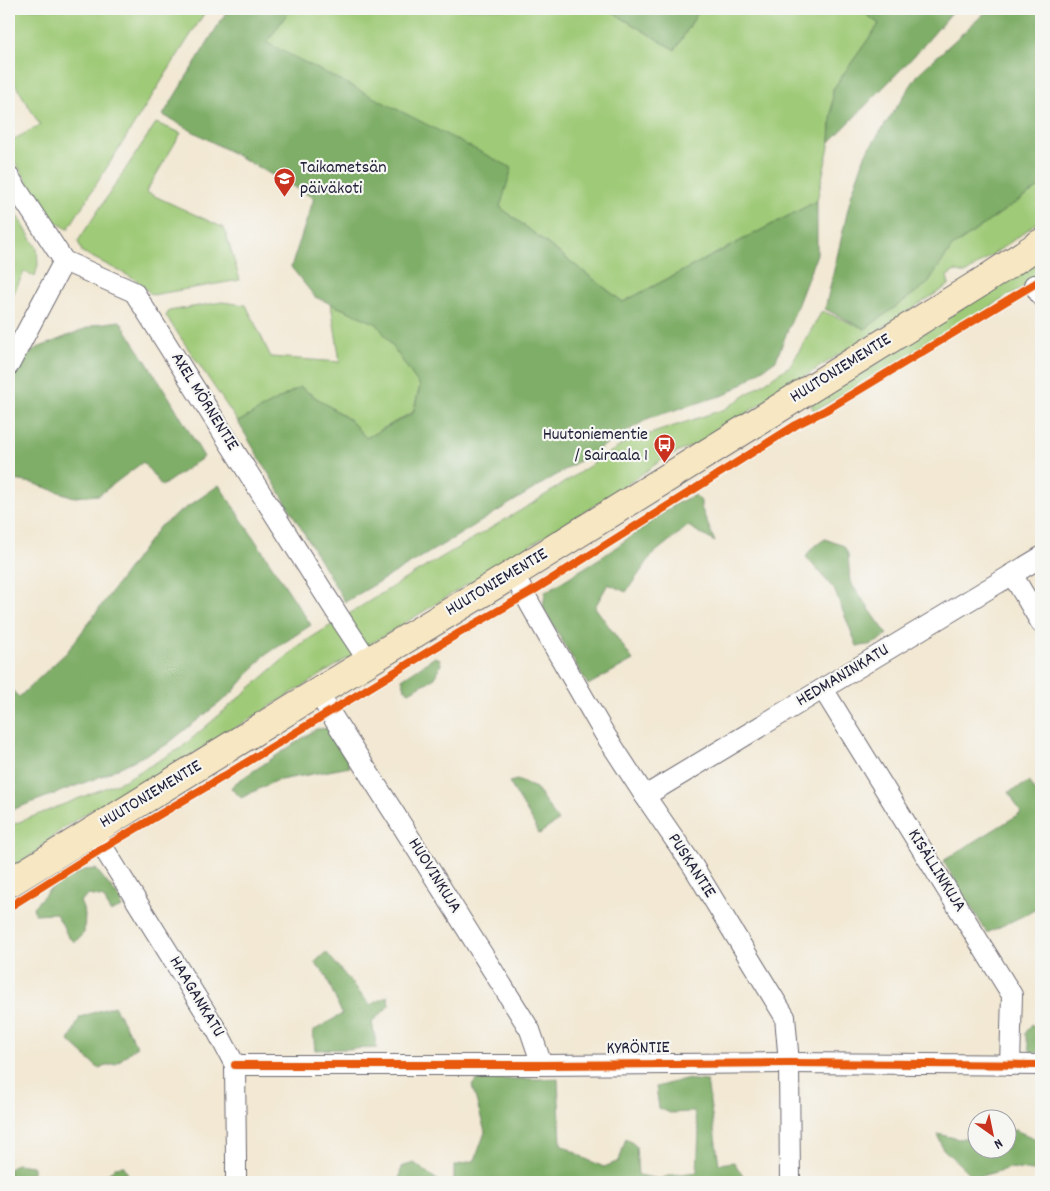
<svg xmlns="http://www.w3.org/2000/svg" width="1050" height="1191" font-family="Dekko,sans-serif">
	<style>
		.green { fill: #9fca77; stroke: #607659 }
		.forest { fill: #7fae68; stroke: #506852 }
		.lines { fill: none; stroke-linecap: round; stroke-linejoin: round }
		.street-casing { stroke: #6b6770; stroke-width: 22 }
		.secondary-casing { stroke: #6b6770; stroke-width: 30 }
		.street { stroke: #fff; stroke-width: 20 }
		.secondary { stroke: #f7e8c3; stroke-width: 28 }
		.cycleway-casing { stroke: #f6f6f2; stroke-width: 11 }
		.cycleway { stroke: #e8590c; stroke-width: 8 }
		.labels { text-anchor: middle; dominant-baseline: central; stroke-width: 4.5; stroke-linejoin: round; paint-order: stroke }
		.poi-label { font-size: 18px; fill: #22223b; stroke: #f6f6f2; text-anchor: start }
		.street-label { font-size: 18px; fill: #22223b; stroke: #f6f6f2 }
	</style>
	<rect width="100%" height="100%" fill="#f6f6f2"/>
	<filter id="ink" filterUnits="userSpaceOnUse"><feTurbulence type="fractalNoise" baseFrequency=".02" numOctaves="2"/><feDisplacementMap in="SourceGraphic" scale="10" xChannelSelector="R" yChannelSelector="G"/><feConvolveMatrix kernelMatrix="1 2 1 2 8 2 1 2 1" color-interpolation-filters="sRGB"/></filter>
	<filter id="wash" filterUnits="userSpaceOnUse"><feTurbulence type="fractalNoise" baseFrequency=".0096" numOctaves="4" result="noise"/><feDisplacementMap in="SourceGraphic" scale="20" xChannelSelector="R" yChannelSelector="G"/><feGaussianBlur stdDeviation="1.12" result="paint"/><feColorMatrix in="noise" values="0 0 0 0 0 0 0 0 0 0 0 0 0 0 0 0 0 1.4 0 .05"/><feComposite in="paint" operator="in"/></filter>
	<g filter="url(#wash)">
		<rect width="100%" height="100%" fill="#f2e8d3"/>
		<g class="green">
			<polygon points="9,9 207,9 68,229 50,219 9,152 9,142 40,125 9,74"/>
			<polygon points="290,9 614,9 612,12 675,50 700,9 859,9 879,24 833,89 830,142 817,201 623,302 500,207 267,43"/>
			<polygon points="156,123 181,133 146,192 224,228 240,280 152,295 135,279 82,252 78,241"/>
			<polygon points="1041,186 1041,219 1022,234 965,274 955,271 947,276 949,285 874,333 835,357 703,441 663,459 621,489 153,779 101,804 63,828 33,854 9,869 9,826 125,780 181,748 301,644 395,585 533,503 626,442 725,409 791,365 822,311 865,329 927,284 952,247 1012,205"/>
			<polygon points="9,202 37,248 38,265 35,276 24,272 9,303"/>
			<polygon points="1041,258 1041,276 855,389 819,408 813,410 811,405"/>
			<polygon points="222,302 246,305 271,357 340,362 331,304 377,323 420,386 413,412 366,438 350,420 300,387 238,422 166,316 169,311"/>
		</g>
		<g class="forest">
			<polygon points="228,9 290,9 267,43 512,168 500,207 623,302 817,201 817,254 798,304 776,360 727,394 649,418 454,538 345,602 238,422 300,387 350,420 366,438 413,413 420,386 377,324 315,297 291,267 314,198 163,115"/>
			<polygon points="614,9 700,9 675,50 612,12"/>
			<polygon points="859,9 955,9 916,54 830,142 833,89 879,24"/>
			<polygon points="989,9 1041,9 1041,186 1012,205 952,247 927,284 865,329 825,309 851,196 865,155 919,73"/>
			<polygon points="120,321 169,397 204,457 162,486 143,462 99,495 74,497 32,483 9,479 9,382 15,369 35,349 97,324"/>
			<polygon points="219,485 311,625 264,656 232,693 166,745 102,776 9,811 9,687 19,697 67,652 160,526"/>
			<polygon points="695,495 701,501 701,507 715,542 688,526 653,554 626,592 608,584 595,607 633,660 588,685 543,608 545,592 605,555 677,503"/>
			<path d="M 825,539 L 844,546 L 848,554 L 850,582 L 887,634 C 877,643 871,646 857,646 L 834,589 L 806,557 L 812,548 Z"/>
			<polygon points="435,657 440,659 441,664 435,678 409,692 405,689 402,679"/>
			<polygon points="331,728 338,737 350,767 275,781 241,798 231,788 234,784 316,729"/>
			<polygon points="517,780 536,788 558,821 539,834 532,820 509,782"/>
			<polygon points="1029,782 1041,800 1041,905 1031,912 987,933 943,861 1021,813 1009,792"/>
			<polygon points="96,869 121,900 122,907 110,912 104,898 89,895 80,901 85,914 84,933 75,942 68,937 61,922 55,913 35,914 33,907 50,889 84,870"/>
			<polygon points="326,952 370,1005 388,996 389,1006 372,1022 377,1048 315,1050 313,1031 342,1014 325,974 314,963"/>
			<polygon points="114,1006 137,1046 116,1064 98,1068 69,1041 80,1017"/>
			<polygon points="1032,1024 1041,1034 1041,1052 1031,1053 1025,1034"/>
			<polygon points="478,1079 558,1079 561,1144 586,1159 604,1167 619,1161 626,1138 636,1146 638,1175 659,1179 672,1175 697,1172 699,1131 694,1112 670,1113 659,1108 656,1087 685,1079 707,1081 719,1164 734,1162 744,1178 737,1182 449,1182 454,1180 454,1166 475,1160 485,1132 472,1085"/>
			<polygon points="1015,1130 1041,1141 1041,1172 1010,1168 974,1178 942,1148 938,1134 959,1139 977,1135 978,1148 1008,1148 1008,1131"/>
			<polygon points="414,1163 440,1182 399,1182 401,1167"/>
			<polygon points="16,1164 33,1166 33,1173 15,1182 9,1182 9,1169"/>
			<polygon points="124,1166 129,1177 128,1182 104,1182 104,1178 115,1167"/>
		</g>
	</g>
	<g filter="url(#ink)">
		<g class="lines">
			<defs>
				<g id="street">
					<polyline points="9,177 64,261 134,292 338,615 369,662"/>
					<polyline points="1034,285 1041,296"/>
					<polyline points="9,365 64,261"/>
					<polyline points="513,574 556,650 604,733 645,796 693,866 785,1017 789,1063 790,1182"/>
					<polyline points="1012,574 1041,623"/>
					<polyline points="823,689 1012,995 1010,1065"/>
					<polyline points="318,692 329,711 403,827 530,1030 542,1065"/>
					<polyline points="645,796 1041,557"/>
					<polyline points="93,831 216,1029 235,1065 236,1159 236,1182"/>
					<polyline points="235,1065 542,1065 789,1063 1041,1065"/>
				</g>
				<polyline id="secondary" points="9,883 318,692 513,574 983,281 1041,243"/>
			</defs>
			<use href="#street" class="street-casing"/>
			<use href="#secondary" class="secondary-casing"/>
			<use href="#street" class="street"/>
			<use href="#secondary" class="secondary"/>
			<defs>
				<g id="cycleway">
					<polyline points="9,907 103,848 216,781 459,633 531,592 796,425 826,410 1041,280"/>
					<polyline points="235,1065 542,1065 789,1063 1041,1065"/>
				</g>
			</defs>
			<use href="#cycleway" class="cycleway-casing"/>
			<use href="#cycleway" class="cycleway"/>
		</g>
	</g>
	<defs>
		<symbol id="school-pin" viewBox="-11 -11 22 30"><path d="M0 17L-7.5 6A9.5 9.5 0 1 1 7.5 6Z" fill="#c8321e" stroke="#f6f6f2"/><path d="M0-5L7-2L0 1L-7-2ZM-4 1L0 2.5L4 1V4Q0 6-4 4Z" fill="#fff"/></symbol>
		<symbol id="bus-pin" viewBox="-11 -11 22 30"><path d="M0 17L-7.5 6A9.5 9.5 0 1 1 7.5 6Z" fill="#c8321e" stroke="#f6f6f2"/><path d="M-5-6H5V4H4V6H2V4H-2V6H-4V4H-5ZM-3.5-4V0h7V-4ZM-3.5 1.2v1.5H-2V1.2ZM2 1.2v1.5H3.5V1.2Z" fill="#fff"/></symbol>
	</defs>
	<g fill-rule="evenodd">
		<use href="#school-pin" x="272" y="166" width="25" height="34"/>
		<use href="#bus-pin" x="652" y="432" width="25" height="34"/>
	</g>
	<g class="labels">
		<g class="poi-label">
			<text x="300" y="168">Taikametsän<tspan x="300" dy="21">päiväkoti</tspan></text>
			<text x="648" y="435" text-anchor="end">Huutoniementie<tspan x="648" dy="21">/ Sairaala 1</tspan></text>
		</g>
		<g class="street-label">
			<text transform="translate(841 369) rotate(-32)">HUUTONIEMENTIE</text>
			<text transform="translate(204 402) rotate(58)">AXEL MÖRNENTIE</text>
			<text transform="translate(497 583) rotate(-31)">HUUTONIEMENTIE</text>
			<text transform="translate(843 676) rotate(-31)">HEDMANINKATU</text>
			<text transform="translate(151 795) rotate(-31)">HUUTONIEMENTIE</text>
			<text transform="translate(691 866) rotate(57)">PUSKANTIE</text>
			<text transform="translate(936 871) rotate(58)">KISÄLLINKUJA</text>
			<text transform="translate(434 876) rotate(58)">HUOVINKUJA</text>
			<text transform="translate(196 997) rotate(59)">HAAGANKATU</text>
			<text transform="translate(638 1049) rotate(-1)">KYRÖNTIE</text>
		</g>
	</g>
	<rect width="1050" height="1191" fill="none" stroke="#f6f6f2" stroke-width="30"/>
	<g transform="translate(992 1134) rotate(147)"><circle r="24" fill="#f6f6f2" stroke="#a1a1a9"/>
	<path d="M0-4L9 19L0 12L-9 19Z" fill="#c8321e"/>
	<text y="-8" font-size="14" font-weight="bold" text-anchor="middle" fill="#22223b">N</text>
	</g>
</svg>
